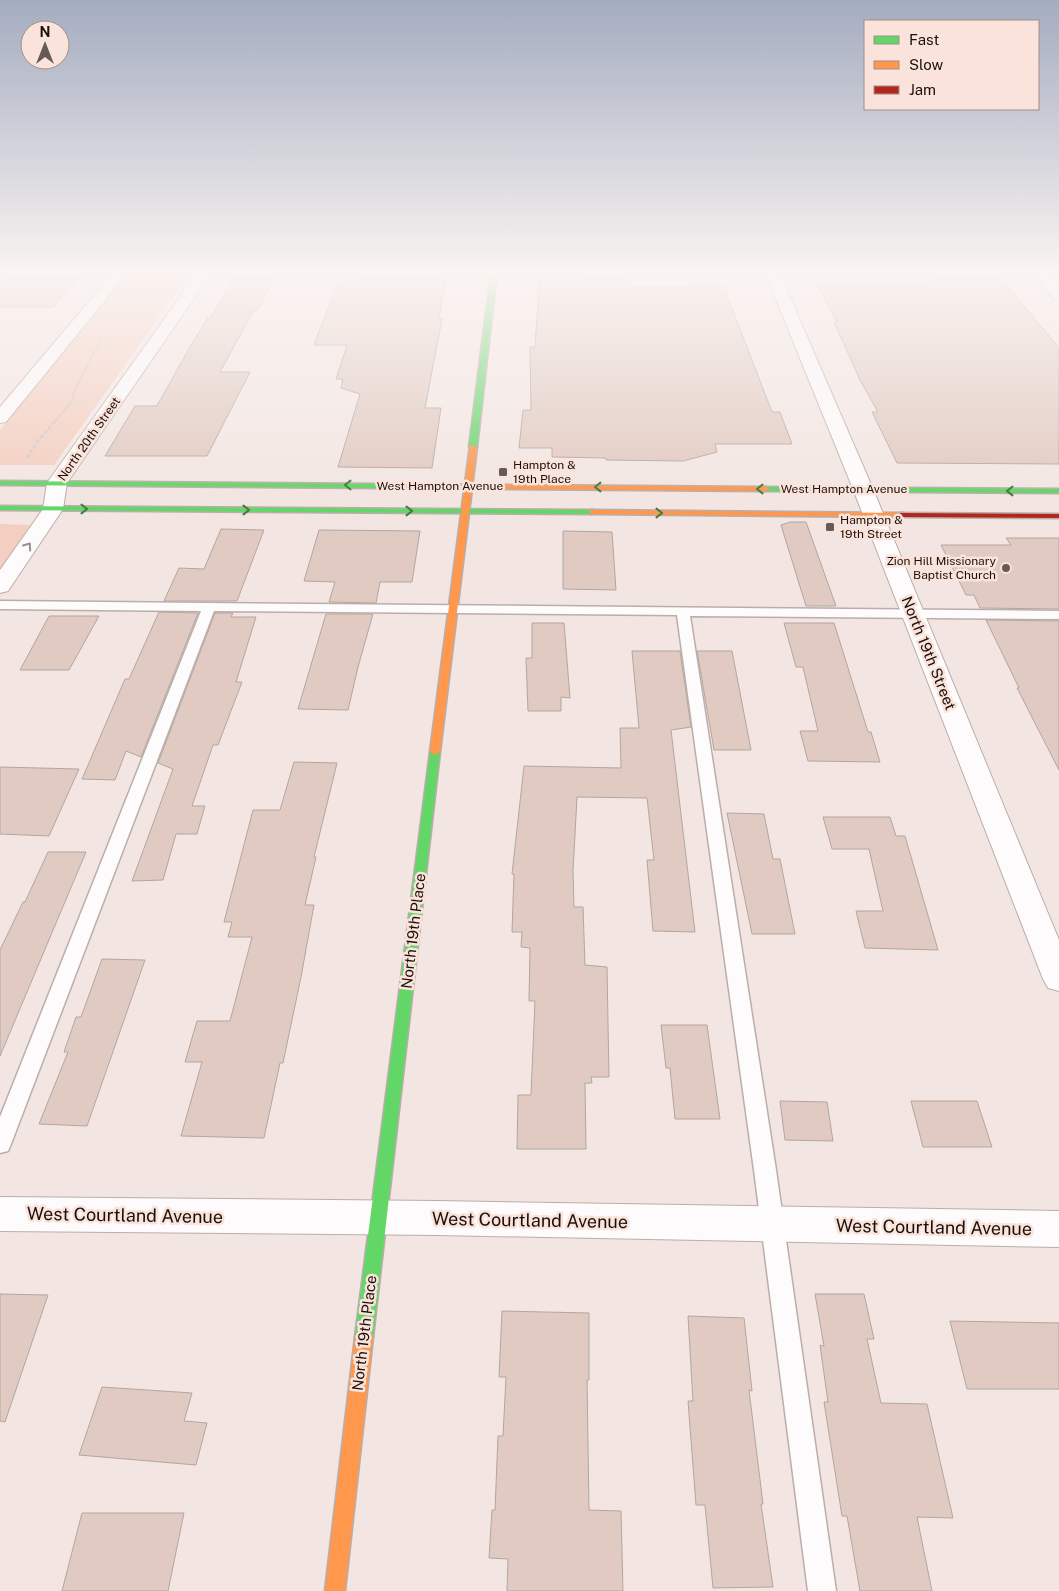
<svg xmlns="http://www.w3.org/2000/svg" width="1059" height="1591" font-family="'Public Sans',sans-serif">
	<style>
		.green { fill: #f4cec0 }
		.building { fill: #e1cac1; stroke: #b2a6a2 }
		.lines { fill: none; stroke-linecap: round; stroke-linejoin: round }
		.lane-casing { stroke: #baaeaa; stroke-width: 3 }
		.street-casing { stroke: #baaeaa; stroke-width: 2 }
		.fast-casing { stroke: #baaeaa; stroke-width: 3 }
		.slow-casing { stroke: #baaeaa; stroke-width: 3 }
		.jam-casing { stroke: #baaeaa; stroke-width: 3 }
		.path-far1 { stroke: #cdc8c6; stroke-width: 2; stroke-dasharray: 3 1; stroke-linecap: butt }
		.path { stroke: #cdc8c6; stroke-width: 2.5; stroke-dasharray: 4 2; stroke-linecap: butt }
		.lane { fill: #fdfbfb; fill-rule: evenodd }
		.street { fill: #fdfbfb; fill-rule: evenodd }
		.fast { fill: #63d668; fill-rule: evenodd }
		.slow { fill: #ff974d; fill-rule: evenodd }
		.jam { fill: #b3261e; fill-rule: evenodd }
		.oneway { stroke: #437c3e }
		.oneway2 { stroke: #97918f }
		.poi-dot { fill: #675a56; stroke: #fae3db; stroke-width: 2 }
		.labels { text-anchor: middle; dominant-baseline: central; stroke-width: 5; stroke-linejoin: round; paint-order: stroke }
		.far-street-label { font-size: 12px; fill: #1b0f0a; stroke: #fae3db }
		.far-poi-label { font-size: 12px; fill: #1b0f0a; stroke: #fae3db; text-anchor: start }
		.street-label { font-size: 15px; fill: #1b0f0a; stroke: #fae3db }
		.near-street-label { font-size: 18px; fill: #1b0f0a; stroke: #fae3db }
	</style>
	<rect width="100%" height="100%" fill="#f3e6e2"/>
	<g class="green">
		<polygon points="130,272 191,272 54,465 0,465 0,430"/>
		<polygon points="0,524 30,525 0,570"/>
	</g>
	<g class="building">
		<polygon points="237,272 277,272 258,310 254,310 220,372 250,372 207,456 105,456 135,406 157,406 191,345 208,318 210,318 219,304"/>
		<polygon points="410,272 447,272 439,319 442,319 425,408 441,408 432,468 338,467 360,394 341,388 343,379 336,379 347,345 314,345 338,282 353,282 356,274 409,274"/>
		<polygon points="930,272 986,272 992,278 997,278 1006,288 1009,288 1059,348 1059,464 897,463 872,412 878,412 860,380 834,322 837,322 817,284 928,284 926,281 937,281"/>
		<polygon points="540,273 601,274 602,278 629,278 631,287 695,287 694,285 723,285 772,412 780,412 792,444 715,444 717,452 683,461 606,460 606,458 552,457 552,448 519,448 523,410 531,410 530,347 535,347"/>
		<polygon points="11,274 83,274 53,307 0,307 0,284"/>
		<polygon points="790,522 806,522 836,606 806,606 781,525"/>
		<polygon points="221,529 264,530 237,601 164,601 179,568 204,569"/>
		<polygon points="319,530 420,531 412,582 380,582 376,603 329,602 335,582 304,581"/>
		<polygon points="563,531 612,532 616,590 563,589"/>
		<polygon points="1006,538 1059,538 1059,609 980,608 974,595 966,595 941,545 1011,545"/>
		<polygon points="159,612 198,613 141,757 126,751 115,780 82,779 125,679 129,679"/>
		<polygon points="215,613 233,613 231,617 256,617 236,682 242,682 218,745 213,745 192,806 205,806 197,834 176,834 163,880 132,881 173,769 158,763"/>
		<polygon points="326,614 373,614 358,667 348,710 298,709"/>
		<polygon points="49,616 99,616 69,670 20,670"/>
		<polygon points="986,620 1059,621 1059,770 1017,688 1019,688"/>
		<polygon points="532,623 564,623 570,698 561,697 561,711 528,711 526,658 532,658"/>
		<polygon points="784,623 834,623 868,732 871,732 880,762 808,761 800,731 818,731 803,667 796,667"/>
		<polygon points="632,651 680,651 691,727 671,730 695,932 653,931 647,860 654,860 647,798 577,797 573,871 574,907 583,907 585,965 607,967 609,1077 591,1077 592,1083 585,1083 586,1149 517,1149 518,1095 531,1095 535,1001 529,1001 530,948 521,947 522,932 512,932 514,874 512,874 524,766 621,768 620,728 639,728"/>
		<polygon points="697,651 732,651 751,750 714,750"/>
		<polygon points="294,762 337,763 314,857 316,857 305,905 314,905 301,977 283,1063 280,1063 264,1138 181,1136 202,1062 185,1062 197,1021 230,1021 252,937 228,937 232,922 224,922 253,810 280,810"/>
		<polygon points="0,767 79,769 49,836 0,834"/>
		<polygon points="727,813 764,814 773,859 780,859 795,934 752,934"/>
		<polygon points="823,817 890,817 896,836 905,836 938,950 865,948 856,911 883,911 869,849 832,849"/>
		<polygon points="48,852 86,852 0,1056 0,950 23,902 25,902"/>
		<polygon points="102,959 145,960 87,1126 39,1124 68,1052 64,1052 76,1017 81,1017"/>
		<polygon points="661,1025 707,1025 720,1119 675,1119 670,1068 666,1068"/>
		<polygon points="780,1101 827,1102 833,1141 785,1140"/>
		<polygon points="911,1101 977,1101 992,1147 923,1147"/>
		<polygon points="0,1294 48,1295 5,1422 0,1421"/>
		<polygon points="815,1294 864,1294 874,1339 867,1339 881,1403 927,1404 953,1518 917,1517 932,1591 860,1591 847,1516 842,1516 824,1402 828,1402 820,1345 824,1346"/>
		<polygon points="502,1311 589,1313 589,1380 587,1380 589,1510 621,1511 623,1591 507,1591 508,1559 489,1558 492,1510 495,1510 498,1436 503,1436 506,1377 499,1377"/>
		<polygon points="688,1316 744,1318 752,1391 749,1390 763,1504 761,1504 773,1587 713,1588 705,1505 696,1505 688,1401 693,1401"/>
		<polygon points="950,1321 1059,1323 1059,1389 967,1389"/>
		<polygon points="102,1387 192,1393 184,1421 207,1423 196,1465 79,1455"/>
		<polygon points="82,1513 184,1513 168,1591 62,1591"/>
	</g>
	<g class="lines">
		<defs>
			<g id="lane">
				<polygon points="0,272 6,272 0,276"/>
				<polygon points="0,601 1059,611 1059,619 690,616 776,1170 836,1591 808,1591 754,1170 677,615 214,611 11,1144 8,1151 0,1153 0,1117 201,611 0,609"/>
			</g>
			<g id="street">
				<polygon points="114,272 128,272 6,422 0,423 0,407"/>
				<polygon points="198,272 212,272 67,483 63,509 8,591 0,593 0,570 43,509 47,483"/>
				<polygon points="765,272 779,272 873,489 1059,940 1059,991 1048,988 1043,979 853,489"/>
				<polygon points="1031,272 1046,272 1059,287 1059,300 1054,299"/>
				<polygon points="0,1197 437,1201 1059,1211 1059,1247 437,1235 0,1231"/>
			</g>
			<g id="fast">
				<polygon points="491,272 497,272 477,447 473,449 469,447"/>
				<polygon points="0,481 500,485 504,487 500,489 0,485"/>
				<polygon points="763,487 1059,489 1059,493 766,491 763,491"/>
				<polygon points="0,506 593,510 597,512 593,514 0,510"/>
				<polygon points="435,749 440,752 373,1337 370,1343 364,1345 358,1343 355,1337 430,752"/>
			</g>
			<g id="slow">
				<polygon points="470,445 477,447 440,752 435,755 430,752"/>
				<polygon points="497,485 766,487 770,489 766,491 500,489 496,487"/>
				<polygon points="590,510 903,513 907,515 903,517 593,514 590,514"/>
				<polygon points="364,1329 370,1331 373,1337 345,1591 325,1591 355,1337 358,1331"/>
			</g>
			<polygon id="jam" points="900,513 1059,514 1059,518 903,517 900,517"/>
		</defs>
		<use href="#lane" class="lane-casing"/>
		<use href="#street" class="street-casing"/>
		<use href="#fast" class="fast-casing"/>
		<use href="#slow" class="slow-casing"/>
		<use href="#jam" class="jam-casing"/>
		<g class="path-far1">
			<polyline points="145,280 153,272"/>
			<polyline points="54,423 72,401 75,390 102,337"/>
		</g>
		<polyline class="path" points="27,458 37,442 55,421"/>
		<use href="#lane" class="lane"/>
		<use href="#street" class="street"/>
		<use href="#fast" class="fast"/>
		<use href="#slow" class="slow"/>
		<use href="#jam" class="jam"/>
	</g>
	<defs><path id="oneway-chevron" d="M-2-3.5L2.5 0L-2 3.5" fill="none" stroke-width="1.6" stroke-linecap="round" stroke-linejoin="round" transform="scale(1.25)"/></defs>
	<g class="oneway">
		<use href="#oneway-chevron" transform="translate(348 485) rotate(-180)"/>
		<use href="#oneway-chevron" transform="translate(598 487) rotate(-180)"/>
		<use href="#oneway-chevron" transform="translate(760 489) rotate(-180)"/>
		<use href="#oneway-chevron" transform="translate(1010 491) rotate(-180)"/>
		<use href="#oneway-chevron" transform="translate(84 509)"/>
		<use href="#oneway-chevron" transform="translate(246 510)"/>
		<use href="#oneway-chevron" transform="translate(409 511)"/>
		<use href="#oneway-chevron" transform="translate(659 513)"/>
	</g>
	<use class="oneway2" href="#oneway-chevron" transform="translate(28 546) rotate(-55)"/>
	<linearGradient id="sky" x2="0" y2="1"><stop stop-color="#a4acc0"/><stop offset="0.55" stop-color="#faf4f2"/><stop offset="1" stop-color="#faf4f2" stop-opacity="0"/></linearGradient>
	<rect width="1059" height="495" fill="url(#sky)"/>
	<g class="poi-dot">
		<rect x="498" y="467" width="10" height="10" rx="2.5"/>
		<rect x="825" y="522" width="10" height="10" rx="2.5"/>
		<circle cx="1006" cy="568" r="5"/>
	</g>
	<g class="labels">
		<g class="far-street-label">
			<text transform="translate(89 439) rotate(-55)">North 20th Street</text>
			<text x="440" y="486">West Hampton Avenue</text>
			<text x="844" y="489">West Hampton Avenue</text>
		</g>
		<g class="far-poi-label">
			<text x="513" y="465">Hampton &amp;<tspan x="513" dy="14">19th Place</tspan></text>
			<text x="840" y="520">Hampton &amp;<tspan x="840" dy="14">19th Street</tspan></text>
			<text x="996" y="561" text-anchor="end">Zion Hill Missionary<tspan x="996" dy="14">Baptist Church</tspan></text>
		</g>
		<g class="street-label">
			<text transform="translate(929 653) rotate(68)">North 19th Street</text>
			<text transform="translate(413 931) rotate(-83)">North 19th Place</text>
			<text transform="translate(364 1333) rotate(-83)">North 19th Place</text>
		</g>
		<g class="near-street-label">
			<text transform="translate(125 1215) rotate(1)">West Courtland Avenue</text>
			<text transform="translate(530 1220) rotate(1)">West Courtland Avenue</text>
			<text transform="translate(934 1227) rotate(1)">West Courtland Avenue</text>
		</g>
	</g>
	<rect x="864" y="20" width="175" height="90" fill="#fae3db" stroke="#a18e87"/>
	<rect x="874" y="36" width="25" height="8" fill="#63d668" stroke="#a18e87"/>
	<text x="909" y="45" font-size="15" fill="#1b0f0a">Fast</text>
	<rect x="874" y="61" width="25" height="8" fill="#ff974d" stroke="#a18e87"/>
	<text x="909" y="70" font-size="15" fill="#1b0f0a">Slow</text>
	<rect x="874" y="86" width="25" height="8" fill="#b3261e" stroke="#a18e87"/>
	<text x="909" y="95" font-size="15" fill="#1b0f0a">Jam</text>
	<g transform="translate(45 45)"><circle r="24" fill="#fae3db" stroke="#a18e87"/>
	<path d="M0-4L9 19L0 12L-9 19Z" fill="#675a56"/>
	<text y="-8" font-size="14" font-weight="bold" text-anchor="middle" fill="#1b0f0a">N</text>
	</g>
</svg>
